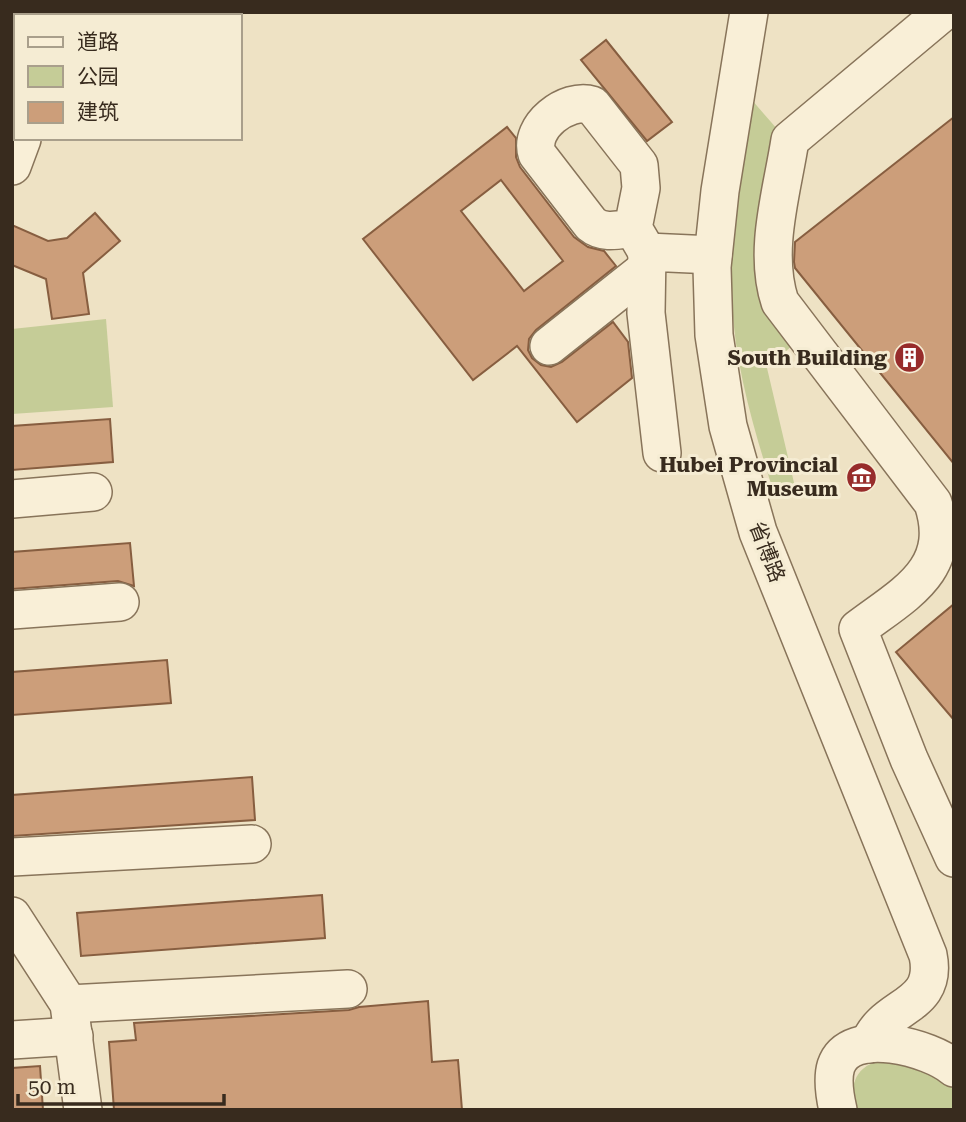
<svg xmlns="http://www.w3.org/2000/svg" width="966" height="1122" font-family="'Roboto Serif','Noto Sans SC',serif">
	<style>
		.green { fill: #c5cc97 }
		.building { fill: #cc9e7a; stroke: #875e40; stroke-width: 2; fill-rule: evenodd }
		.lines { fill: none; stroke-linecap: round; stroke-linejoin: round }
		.minor-casing { stroke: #88745a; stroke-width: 40 }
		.minor { stroke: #f9efd7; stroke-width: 37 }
		.labels { text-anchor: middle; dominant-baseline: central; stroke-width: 6; stroke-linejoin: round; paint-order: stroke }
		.poi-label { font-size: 21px; font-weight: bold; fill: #382b1e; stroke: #f5ecd3; text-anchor: end }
		.street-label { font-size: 21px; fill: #382b1e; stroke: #f5ecd3 }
	</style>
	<rect width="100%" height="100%" fill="#eee2c4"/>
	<g class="green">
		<path d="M 751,99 L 778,130 L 794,344 L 767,368 L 795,487 L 775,496 C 755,434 735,367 732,302 C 728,234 741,166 751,99 Z"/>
		<polygon points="106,319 113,407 12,414 12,329"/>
		<path d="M 891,1058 L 944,1079 L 954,1091 L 954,1110 L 852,1110 C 851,1077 857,1064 891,1058 Z"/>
	</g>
	<g class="building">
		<polygon points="606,40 672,122 647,141 581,60"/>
		<polygon points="954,117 954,464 795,268 794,262 795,242"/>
		<path d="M 507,127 L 516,138 L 516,157 L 520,167 L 574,237 L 588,247 L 604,251 L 616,266 L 536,330 L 529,339 L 528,350 L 532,358 L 541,365 L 551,367 L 562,362 L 613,322 L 628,342 L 632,378 L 577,422 L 517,346 L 473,380 L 363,239 ZM 501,180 L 563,261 L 524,291 L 461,211 Z"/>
		<polygon points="95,213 120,241 83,273 89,314 52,319 46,279 12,265 12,225 48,241 67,238"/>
		<polygon points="110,419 113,462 12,470 12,426"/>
		<polygon points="130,543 134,586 118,581 12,589 12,552"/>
		<polygon points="954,604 954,720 896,652"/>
		<polygon points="167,660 171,703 12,715 12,672"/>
		<polygon points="252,777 255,820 12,836 12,795"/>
		<polygon points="322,895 325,938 81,956 77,913"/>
		<polygon points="428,1001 432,1062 458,1060 462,1110 114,1110 109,1042 136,1040 134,1023 349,1010 359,1007"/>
		<polygon points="40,1066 43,1110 12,1110 12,1068"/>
	</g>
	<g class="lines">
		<defs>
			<g id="minor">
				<path d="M 749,12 L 720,191 L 712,267 L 714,335 L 728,426 L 758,532 L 928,955 C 939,1009 884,1003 869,1044"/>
				<path d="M 943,12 L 790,140 C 782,192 763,251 780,302 L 933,503 C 955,570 904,594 858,629 L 909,759 L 954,858"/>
				<polyline points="12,166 22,139"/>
				<path d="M 633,228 C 618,230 603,234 591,224 L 537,154 C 528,127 567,97 592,105 L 639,165 L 641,188 L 633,228 L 647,252"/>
				<polyline points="549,346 646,269"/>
				<polyline points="662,453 646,313 647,252 713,255"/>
				<polyline points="12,499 93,492"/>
				<polyline points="12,610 120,602"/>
				<polyline points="12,857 252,844"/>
				<polyline points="12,916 69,1004 83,1110"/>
				<polyline points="69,1004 348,989"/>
				<polyline points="12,1040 74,1036"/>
				<path d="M 838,1110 C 835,1097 832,1079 836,1066 C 850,1025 931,1048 954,1068"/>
			</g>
		</defs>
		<use href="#minor" class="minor-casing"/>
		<use href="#minor" class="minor"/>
	</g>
	<defs>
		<symbol id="building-disc" viewBox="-11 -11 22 22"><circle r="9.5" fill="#972c2b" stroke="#f5ecd3"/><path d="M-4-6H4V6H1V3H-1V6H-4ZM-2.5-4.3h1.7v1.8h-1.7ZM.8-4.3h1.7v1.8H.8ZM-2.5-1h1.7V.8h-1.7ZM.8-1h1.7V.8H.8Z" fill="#fff"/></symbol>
		<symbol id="museum-disc" viewBox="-11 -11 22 22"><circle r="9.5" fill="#972c2b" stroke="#f5ecd3"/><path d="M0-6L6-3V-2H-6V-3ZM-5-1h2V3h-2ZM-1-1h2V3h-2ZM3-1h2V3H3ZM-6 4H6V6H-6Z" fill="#fff"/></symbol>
	</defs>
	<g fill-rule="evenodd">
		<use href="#building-disc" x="892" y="340" width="35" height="35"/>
		<use href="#museum-disc" x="844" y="460" width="35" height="35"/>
	</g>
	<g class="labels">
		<g class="poi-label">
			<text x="887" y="358">South Building</text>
			<text x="838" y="465">Hubei Provincial<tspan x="838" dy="24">Museum</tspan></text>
		</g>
		<g class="street-label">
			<text transform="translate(767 552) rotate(69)">省博路</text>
		</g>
	</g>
	<rect width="966" height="1122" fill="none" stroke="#382b1e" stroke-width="28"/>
	<rect x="14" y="14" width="228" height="126" fill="#f5ecd3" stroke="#a99f8b" stroke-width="2"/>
	<rect x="28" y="37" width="35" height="10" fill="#f9efd7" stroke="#a99f8b" stroke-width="2"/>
	<text x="77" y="49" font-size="21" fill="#382b1e">道路</text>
	<rect x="28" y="66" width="35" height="21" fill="#c5cc97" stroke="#a99f8b" stroke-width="2"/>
	<text x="77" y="84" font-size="21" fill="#382b1e">公园</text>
	<rect x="28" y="102" width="35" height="21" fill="#cc9e7a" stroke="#a99f8b" stroke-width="2"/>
	<text x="77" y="119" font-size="21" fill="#382b1e">建筑</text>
	<path d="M18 1094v10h206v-10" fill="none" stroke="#382b1e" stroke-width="3.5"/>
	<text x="28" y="1094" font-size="21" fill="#382b1e" stroke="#f5ecd3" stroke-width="5" paint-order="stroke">50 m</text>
</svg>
